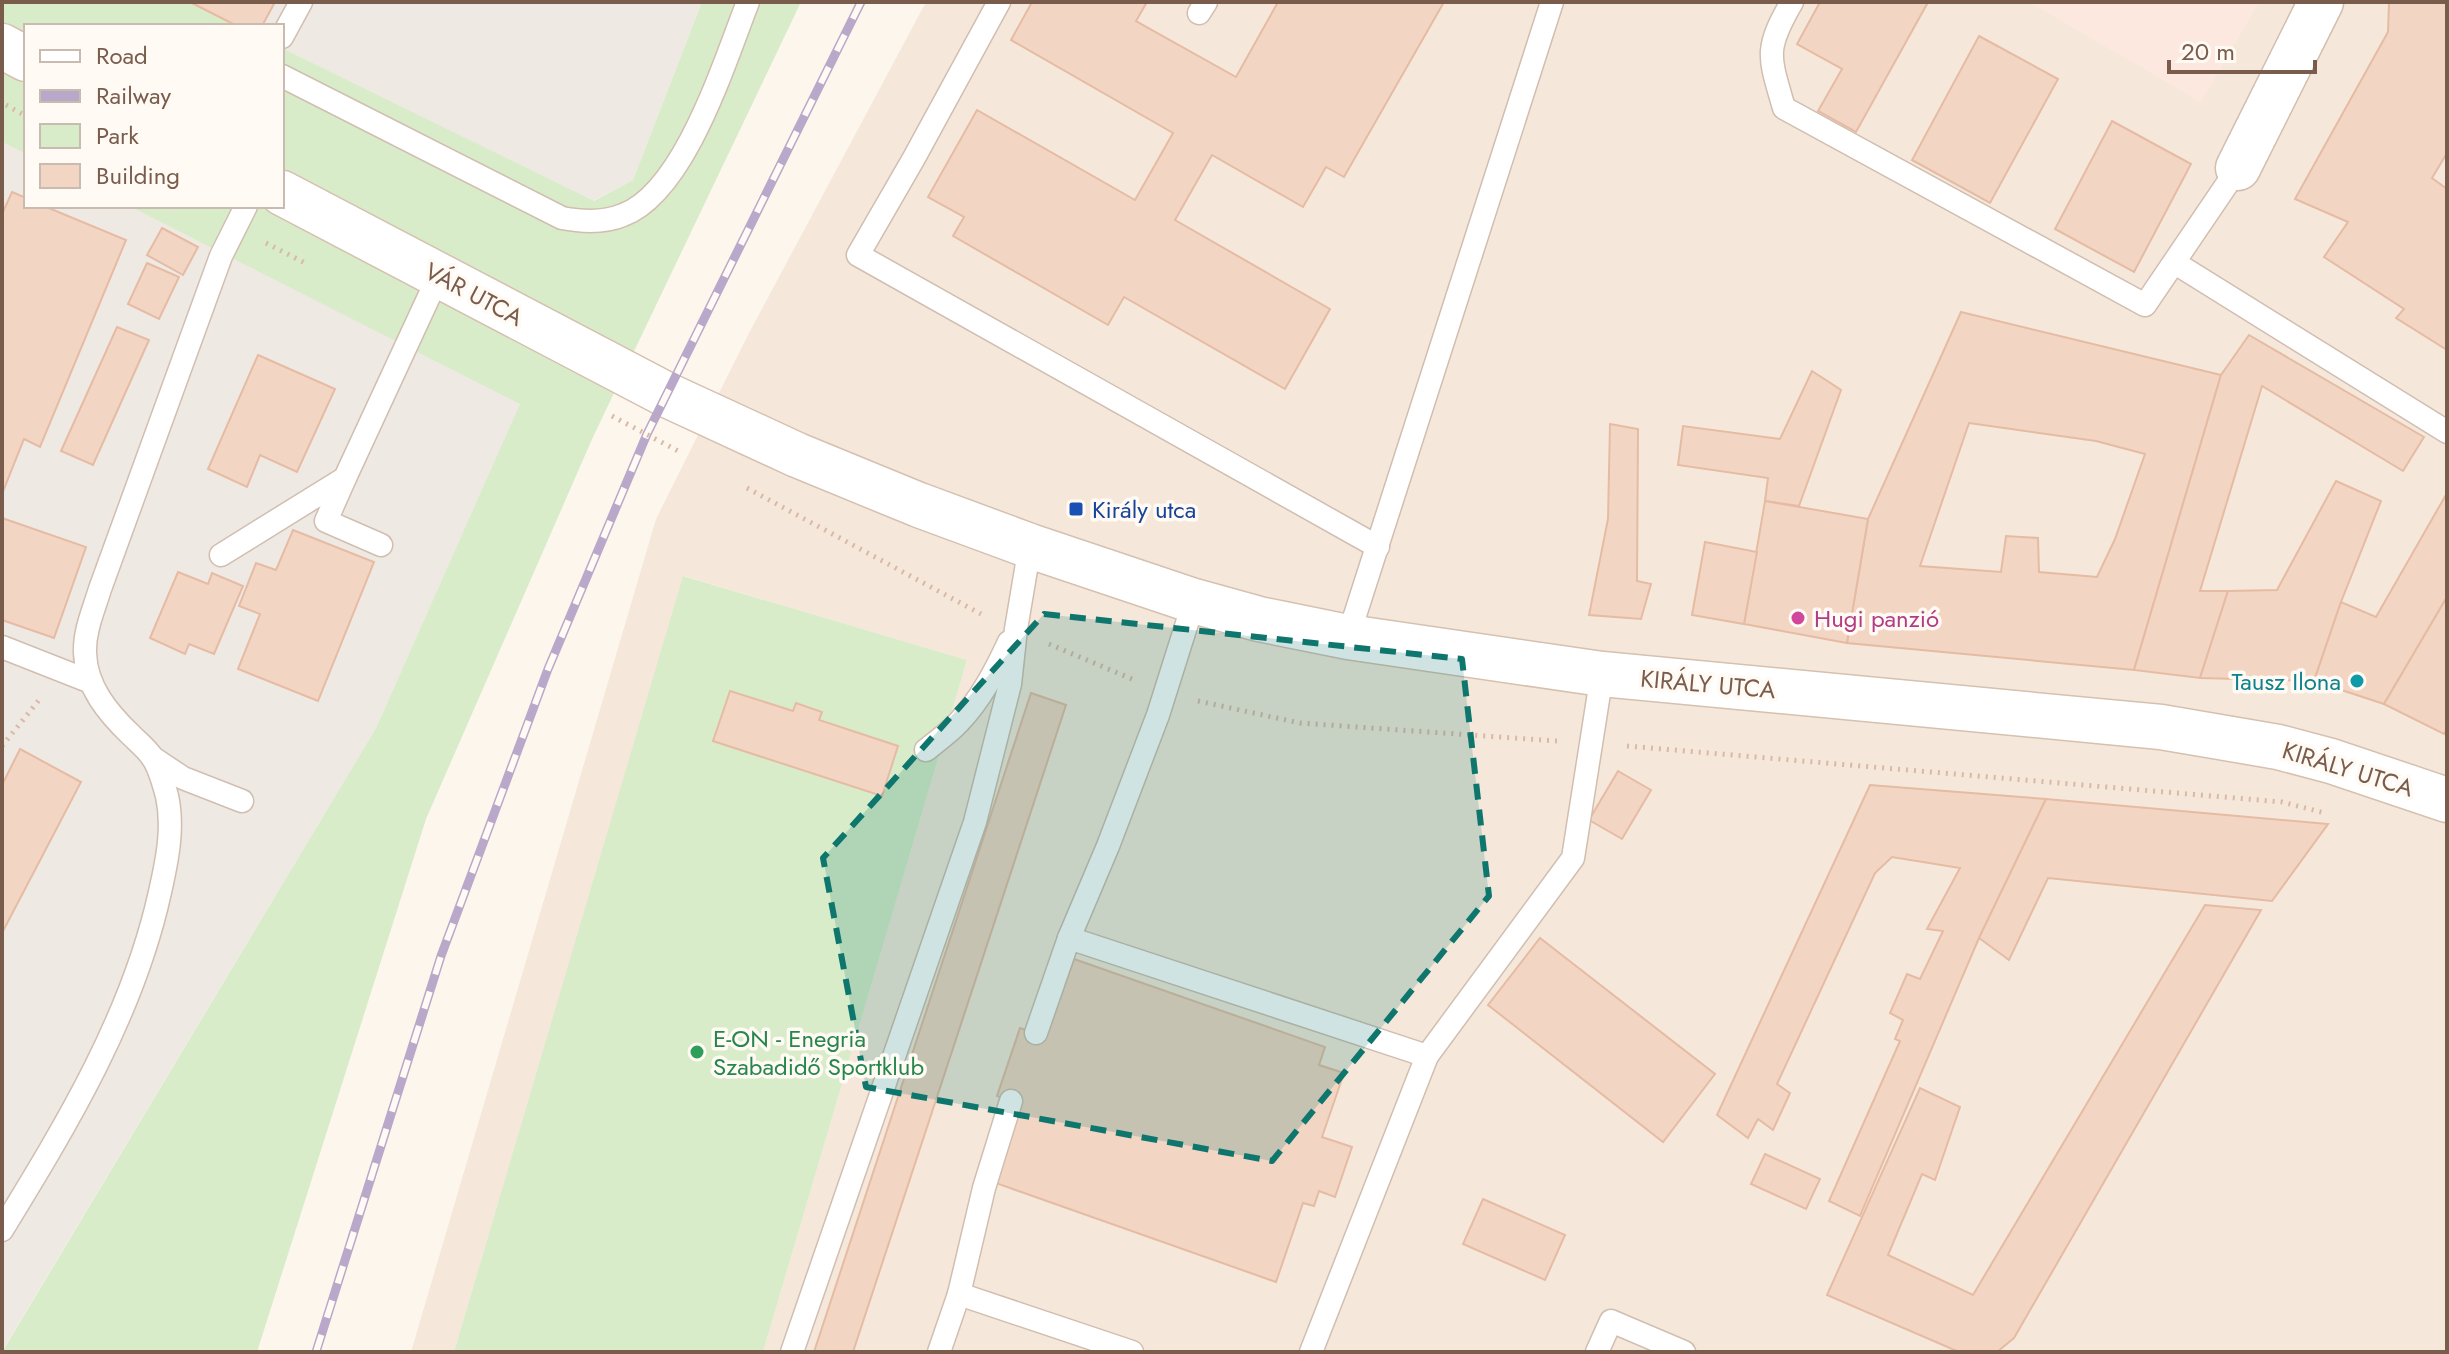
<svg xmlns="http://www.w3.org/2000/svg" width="2449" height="1354" font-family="Jost,sans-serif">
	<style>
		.residential { fill: #f5e8da }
		.commercial { fill: #fde8e0 }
		.industrial { fill: #efe9e4 }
		.green { fill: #d8ecc9 }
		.building { fill: #f3d5c3; stroke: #e6bba3; stroke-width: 2; fill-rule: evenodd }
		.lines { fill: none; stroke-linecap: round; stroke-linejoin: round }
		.lane-casing { stroke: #d1beb0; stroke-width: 25 }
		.street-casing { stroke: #d1beb0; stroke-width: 47 }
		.secondary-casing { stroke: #d6c0b0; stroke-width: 47 }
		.path { stroke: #d9b8a5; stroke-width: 5; stroke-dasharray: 2 6; stroke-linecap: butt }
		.lane { stroke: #fff; stroke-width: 22 }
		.street { stroke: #fff; stroke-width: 44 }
		.secondary { stroke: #fff; stroke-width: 44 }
		.rail-casing { stroke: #b9a8c9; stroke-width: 9 }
		.rail { stroke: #fffaf3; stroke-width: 6; stroke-dasharray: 18; stroke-linecap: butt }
		.path-bridge { stroke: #d9b8a5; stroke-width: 5; stroke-dasharray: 2 6; stroke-linecap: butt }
		.marked { fill: #0f766e; fill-opacity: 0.2; stroke: #0f766e; stroke-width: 6; stroke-dasharray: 16 10; stroke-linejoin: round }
		.transit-dot { fill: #1a4fb4; stroke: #fffaf3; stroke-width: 3 }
		.hotel-dot { fill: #d1479c; stroke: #fffaf3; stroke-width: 3 }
		.culture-dot { fill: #0f9aa8; stroke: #fffaf3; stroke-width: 3 }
		.leisure-dot { fill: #2e9e5b; stroke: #fffaf3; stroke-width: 3 }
		.labels { text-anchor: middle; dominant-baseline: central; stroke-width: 7; stroke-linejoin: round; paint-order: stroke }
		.street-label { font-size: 24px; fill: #7a5c4d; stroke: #fffaf3 }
		.transit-label { font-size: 24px; fill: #164399; stroke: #fffaf3; text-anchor: start }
		.hotel-label { font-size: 24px; fill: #b23c85; stroke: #fffaf3; text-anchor: start }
		.culture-label { font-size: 24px; fill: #0d838f; stroke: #fffaf3; text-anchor: end }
		.leisure-label { font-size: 24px; fill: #27864d; stroke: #fffaf3; text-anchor: start }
	</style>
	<rect width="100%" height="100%" fill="#fdf6ec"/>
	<polygon class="residential" points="926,2 2447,2 2447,1352 763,1352 967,660 684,576 454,1352 411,1352 656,519 748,335"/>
	<polygon class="commercial" points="2029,2 2259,2 2201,102"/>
	<g class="industrial">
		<polygon points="192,2 702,2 633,180 593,201 282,48 282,26 238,26"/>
		<polygon points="2,142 26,154 26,206 129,206 521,403 376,728 2,1351"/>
	</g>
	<g class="green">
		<polygon points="2,2 192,2 238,26 26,26 26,154 2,142"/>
		<polygon points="702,2 801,2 593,437 426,819 257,1352 2,1352 376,728 520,404 129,206 282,206 282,48 594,201 633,180"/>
		<polygon points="683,576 967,660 763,1352 454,1352"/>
	</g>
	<g class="building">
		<polygon points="190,2 275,2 262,26 237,26"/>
		<polygon points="1032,2 1147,2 1136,21 1236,77 1278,2 1444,2 1344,177 1326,167 1303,207 1212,155 1175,220 1330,309 1285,389 1124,297 1108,325 953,236 964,217 928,197 977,110 1135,200 1173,133 1011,40"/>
		<polygon points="1820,2 1924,2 1927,4 1856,132 1818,111 1842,69 1797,44"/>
		<polygon points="2391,2 2447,2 2447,153 2432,178 2447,189 2447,350 2396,318 2404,309 2324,257 2348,222 2295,199 2388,32 2389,3"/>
		<polygon points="1979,36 2058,79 1990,203 1912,160"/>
		<polygon points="2112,121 2191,164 2134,272 2055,229"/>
		<polygon points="12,192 26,198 26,206 44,206 126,240 40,447 24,439 2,494 2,214"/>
		<polygon points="162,228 198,247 183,275 147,255"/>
		<polygon points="147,263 179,277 159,319 128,304"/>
		<path d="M 1961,312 L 2221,375 L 2134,670 L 1847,643 L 1868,519 ZM 1969,423 L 2096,441 L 2145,454 L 2115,539 L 2097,577 L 2039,572 L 2038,538 L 2006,536 L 2001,572 L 1920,566 Z"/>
		<polygon points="117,327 149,340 93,465 61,451"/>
		<polygon points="2249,335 2424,437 2403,471 2262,386 2200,591 2228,591 2200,678 2134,670 2221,375"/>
		<polygon points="258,355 335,389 297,472 260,455 247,487 208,469"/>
		<polygon points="1812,371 1841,390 1799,506 1765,501 1768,478 1678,465 1683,426 1780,439"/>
		<polygon points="1610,424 1638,429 1637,581 1651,584 1641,619 1589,615 1608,519"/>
		<polygon points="2336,481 2381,501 2341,602 2314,681 2200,678 2228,591 2277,590"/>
		<polygon points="2447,493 2447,597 2384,704 2314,681 2341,602 2376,617"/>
		<polygon points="1765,501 1868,519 1847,643 1744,624"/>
		<polygon points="2,518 86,547 54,638 2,620"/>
		<polygon points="293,530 374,562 318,701 238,669 260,614 239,606 256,563 276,570"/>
		<polygon points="1705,542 1757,552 1744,624 1692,615"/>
		<polygon points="178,572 208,584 212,573 243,586 214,654 189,644 185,654 150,638"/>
		<polygon points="2447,597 2447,729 2444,734 2384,704"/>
		<polygon points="730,691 793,711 796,703 822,712 819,720 898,746 882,796 713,741"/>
		<polygon points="1031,693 1066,705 853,1352 814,1352"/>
		<polygon points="20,749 81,782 2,933 2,785"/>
		<polygon points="1618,771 1651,790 1622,839 1589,820"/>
		<polygon points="1870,785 2046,799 1979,938 1860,1216 1829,1201 1900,1041 1895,1039 1903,1020 1890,1013 1907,974 1920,979 1943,931 1927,929 1960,868 1892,857 1875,873 1777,1084 1790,1093 1773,1130 1758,1119 1748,1138 1717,1115"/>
		<polygon points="2046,799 2328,824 2272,901 2048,878 2009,960 1979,938"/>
		<polygon points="2205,905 2261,910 2014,1338 1997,1352 1959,1352 1827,1295 1920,1088 1960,1107 1935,1180 1922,1174 1888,1255 1973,1295"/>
		<polygon points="1540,938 1715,1074 1663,1142 1488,1005"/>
		<polygon points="1074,959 1325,1047 1319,1065 1344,1073 1322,1137 1352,1147 1335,1197 1319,1191 1314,1206 1303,1203 1276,1282 993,1182 1020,1105 997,1096 1020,1028 1046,1037"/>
		<polygon points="1765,1154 1820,1179 1806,1209 1751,1184"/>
		<polygon points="1483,1199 1565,1235 1545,1280 1463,1244"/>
	</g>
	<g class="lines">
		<defs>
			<g id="lane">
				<polyline points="999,2 914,158 858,255 1378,547"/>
				<path d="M 1792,2 C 1764,50 1769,56 1784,108 L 2145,305 L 2238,168"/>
				<polyline points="1199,13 1206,2"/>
				<polyline points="282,37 301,2"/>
				<path d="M 282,76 L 562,218 C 583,222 604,223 623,215 C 685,192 725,60 748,2"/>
				<polyline points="2175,263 2447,432"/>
				<polyline points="345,478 326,521 381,545"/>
				<polyline points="221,555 345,478 439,275"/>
				<polyline points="1348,637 1552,2"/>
				<polyline points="2,647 91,682"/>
				<path d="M 926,750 C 937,741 950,732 959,722 C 981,699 996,670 1009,642"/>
				<polyline points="153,758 183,778 242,801"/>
				<polyline points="1069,938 1427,1056"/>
				<polyline points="1036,1033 1069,938 1108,846 1158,715 1194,601"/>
				<path d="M 2,1230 C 67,1124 133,1015 160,892 C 167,861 174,828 167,796 C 164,785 159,766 152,757 C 147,749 138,742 131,735 C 108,713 86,687 85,653 C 84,631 94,609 100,589 L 221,256 L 246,206"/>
				<polyline points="959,1294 1132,1352"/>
				<polyline points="792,1352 975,822 1010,684 1016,629 1030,546"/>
				<polyline points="939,1352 959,1294 984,1188 1011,1101"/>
				<polyline points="1311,1352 1427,1056 1573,858 1602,674"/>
				<polyline points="1597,1352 1611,1321 1684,1352"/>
			</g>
			<polyline id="street" points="2238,168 2321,2"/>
			<g id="secondary">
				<polyline points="2,46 26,59"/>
				<polyline points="282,193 667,395 797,455 919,505 1030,546 1194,601 1259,619 1348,637 1602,674 2161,727 2278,747 2331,761 2447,800"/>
			</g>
		</defs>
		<use href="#lane" class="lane-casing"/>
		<use href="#street" class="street-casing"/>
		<use href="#secondary" class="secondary-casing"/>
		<g class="path">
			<polyline points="6,105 26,116"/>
			<polyline points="266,243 307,264"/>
			<polyline points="747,488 981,614"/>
			<polyline points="1049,644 1132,679"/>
			<polyline points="1198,701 1300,723 1557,741"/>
			<polyline points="2,746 39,700"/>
			<polyline points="1627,746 2282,802 2325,813"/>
		</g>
		<use href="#lane" class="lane"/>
		<use href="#street" class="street"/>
		<use href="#secondary" class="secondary"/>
		<defs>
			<polyline id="rail" points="316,1352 441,956 548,669 647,434 861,2"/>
		</defs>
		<use href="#rail" class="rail-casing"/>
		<use href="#rail" class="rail"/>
		<polyline class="path-bridge" points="612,416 680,452"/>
	</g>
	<path class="marked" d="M 1044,614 L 1462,659 L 1489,896 L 1272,1161 L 866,1087 L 823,858 Z"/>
	<rect class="transit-dot" x="1068" y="501" width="16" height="16" rx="4"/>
	<circle class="hotel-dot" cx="1798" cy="618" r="8"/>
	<circle class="culture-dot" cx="2357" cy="681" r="8"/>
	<circle class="leisure-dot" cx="697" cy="1052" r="8"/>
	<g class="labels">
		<g class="street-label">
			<text transform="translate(474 294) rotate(28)">VÁR UTCA</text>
			<text transform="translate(1708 684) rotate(5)">KIRÁLY UTCA</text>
			<text transform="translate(2348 769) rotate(17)">KIRÁLY UTCA</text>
		</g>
		<g class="transit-label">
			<text x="1092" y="509">Király utca</text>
		</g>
		<g class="hotel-label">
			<text x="1814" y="618">Hugi panzió</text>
		</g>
		<g class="culture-label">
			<text x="2341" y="681">Tausz Ilona</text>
		</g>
		<g class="leisure-label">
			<text x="713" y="1038">E-ON - Enegria<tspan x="713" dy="28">Szabadidő Sportklub</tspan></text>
		</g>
	</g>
	<rect width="2449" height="1354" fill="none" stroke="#7a5c4d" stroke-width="8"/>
	<rect x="24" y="24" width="260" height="184" fill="#fffaf3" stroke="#cabbb1" stroke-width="2"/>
	<rect x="40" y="50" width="40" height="12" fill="#ffffff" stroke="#cabbb1" stroke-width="2"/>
	<text x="96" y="64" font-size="24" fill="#7a5c4d">Road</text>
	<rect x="40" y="90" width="40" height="12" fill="#b9a8c9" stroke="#cabbb1" stroke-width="2"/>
	<text x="96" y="104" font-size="24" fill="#7a5c4d">Railway</text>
	<rect x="40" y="124" width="40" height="24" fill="#d8ecc9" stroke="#cabbb1" stroke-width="2"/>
	<text x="96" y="144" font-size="24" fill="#7a5c4d">Park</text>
	<rect x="40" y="164" width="40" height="24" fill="#f3d5c3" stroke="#cabbb1" stroke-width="2"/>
	<text x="96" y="184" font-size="24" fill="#7a5c4d">Building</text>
	<path d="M2169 60v12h146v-12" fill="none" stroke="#7a5c4d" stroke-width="4"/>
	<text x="2181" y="60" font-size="24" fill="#7a5c4d" stroke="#fffaf3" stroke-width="6" paint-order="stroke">20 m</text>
</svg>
